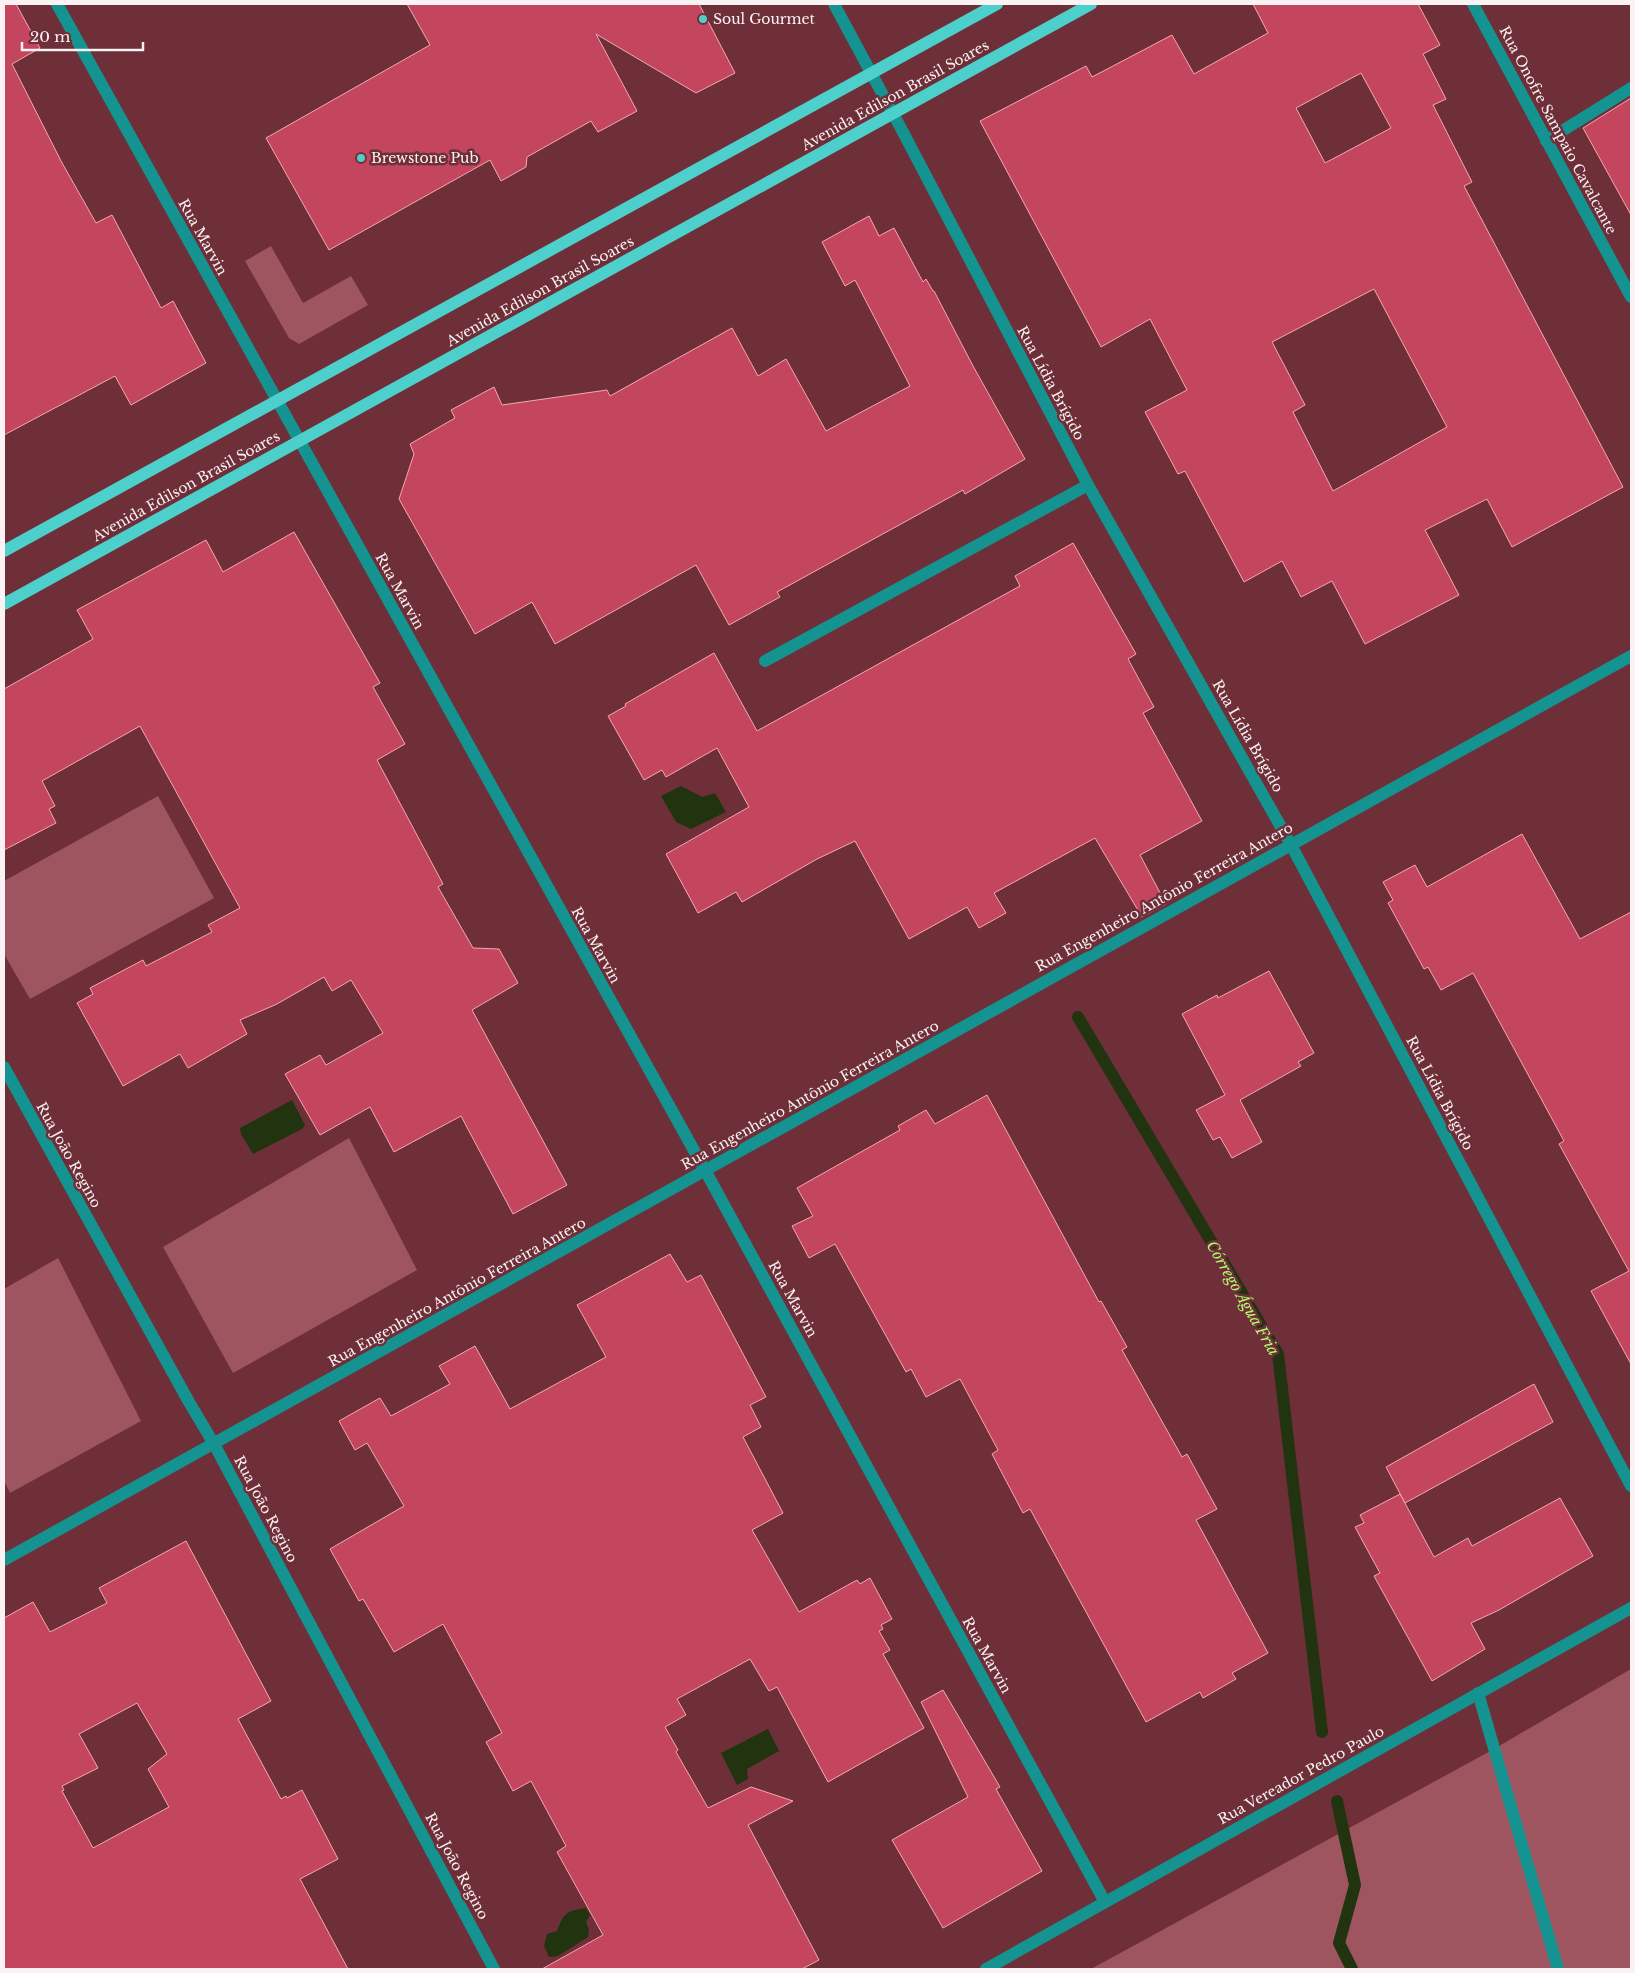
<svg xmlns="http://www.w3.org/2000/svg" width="1635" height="1973" font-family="'Libre Baskerville',serif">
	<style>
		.green { fill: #9f555f }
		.water { fill: #21340f }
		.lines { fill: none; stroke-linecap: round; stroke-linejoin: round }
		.stream { stroke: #21340f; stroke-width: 12 }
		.building { fill: #c4465e; stroke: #f5a8b1; fill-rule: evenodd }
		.minor { stroke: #149390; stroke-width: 12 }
		.major { stroke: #4dcfcb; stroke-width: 12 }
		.poi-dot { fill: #53cdc9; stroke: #6e2f39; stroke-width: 2 }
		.labels { text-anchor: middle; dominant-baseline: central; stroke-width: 5; stroke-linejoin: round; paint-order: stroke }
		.poi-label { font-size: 14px; fill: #faf2f3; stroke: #6e2f39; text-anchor: start }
		.street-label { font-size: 14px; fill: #faf2f3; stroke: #6e2f39 }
		.water-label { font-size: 15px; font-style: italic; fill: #b1fb6c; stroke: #6e2f39 }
	</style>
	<rect width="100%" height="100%" fill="#6e2f39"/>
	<g class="green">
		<polygon points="271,246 303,303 351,276 368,305 299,344 289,338 245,261"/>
		<polygon points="158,796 214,898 30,999 4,954 4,881"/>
		<polygon points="349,1138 417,1270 233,1373 163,1247"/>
		<polygon points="58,1258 141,1421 10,1493 4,1481 4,1289"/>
		<polygon points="1631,1669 1631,1969 1091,1969 1494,1749"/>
	</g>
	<g class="water">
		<polygon points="681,786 702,797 715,793 726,812 691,829 676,822 661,796"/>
		<polygon points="292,1100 305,1125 302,1129 253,1154 241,1134 240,1128"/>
		<polygon points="768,1729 779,1751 747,1769 748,1779 737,1785 721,1753"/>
		<path d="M 586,1908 L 590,1915 L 586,1922 L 589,1930 L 588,1937 L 558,1956 L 549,1957 L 544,1946 L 547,1934 L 557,1931 C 564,1913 566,1911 586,1908 Z"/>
	</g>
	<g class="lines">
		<g class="stream">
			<polyline points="1078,1017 1278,1354 1322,1732"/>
			<polyline points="1337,1801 1355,1885 1339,1943 1352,1969"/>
		</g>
	</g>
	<g class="building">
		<polygon points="4,4 16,4 40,48 12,64 61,161 96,223 112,215 161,308 173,301 206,363 131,405 115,376 4,435"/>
		<polygon points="407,4 699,4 735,73 696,93 596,34 637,111 598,132 591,121 527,157 526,167 501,181 490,160 329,250 266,138 430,45"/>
		<path d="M 1253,4 L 1418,4 L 1440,45 L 1423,54 L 1446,99 L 1433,105 L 1472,182 L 1464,186 L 1623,487 L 1512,547 L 1487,499 L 1425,530 L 1459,595 L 1365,644 L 1332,581 L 1301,597 L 1282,561 L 1244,582 L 1185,471 L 1178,474 L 1145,412 L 1187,390 L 1150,319 L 1101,347 L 980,121 L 1086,66 L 1092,77 L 1172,35 L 1194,74 L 1268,33 ZM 1361,73 L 1391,128 L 1325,163 L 1296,108 ZM 1374,289 L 1447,427 L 1333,491 L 1293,412 L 1305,405 L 1272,342 Z"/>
		<polygon points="1631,98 1631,215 1583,128"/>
		<polygon points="869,216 879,236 894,228 923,282 926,279 933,291 934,291 973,366 1025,459 965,494 963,490 777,592 780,597 729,625 696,565 555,644 532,602 475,634 399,499 414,454 410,444 455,418 451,410 494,387 502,405 607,390 610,396 732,328 758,376 786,359 826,431 910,386 855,280 845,286 822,242"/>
		<polygon points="294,532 380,683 373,687 405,744 377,760 443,884 438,887 473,948 499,949 518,983 472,1010 567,1185 513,1214 461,1116 394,1152 370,1107 320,1135 285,1074 320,1055 326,1065 383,1033 351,980 332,991 324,977 277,1004 240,1020 247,1034 188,1068 180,1054 123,1086 77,1003 93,994 90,988 143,960 146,966 212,932 208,925 240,908 140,726 42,781 55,806 49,809 56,823 4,850 4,689 93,639 77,610 206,540 223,572"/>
		<polygon points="1073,543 1136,654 1128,659 1154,707 1143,713 1202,821 1140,855 1166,904 1142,917 1095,838 994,893 1006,913 979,928 967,907 909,939 855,841 817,859 742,902 736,892 698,913 666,854 749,807 717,748 666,777 662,770 644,780 608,716 626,706 625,704 714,653 757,731 1020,586 1015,576"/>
		<polygon points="1522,834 1580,939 1631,912 1631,1364 1591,1291 1629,1271 1559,1144 1564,1141 1473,973 1441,990 1428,967 1424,969 1388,903 1393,900 1383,882 1415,865 1427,887"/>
		<polygon points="1269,971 1314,1053 1298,1062 1301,1066 1240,1100 1262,1142 1232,1158 1220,1137 1213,1140 1196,1110 1225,1095 1182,1014 1217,995 1218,998"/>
		<polygon points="987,1095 1099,1302 1101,1301 1127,1347 1122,1350 1182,1457 1187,1454 1217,1509 1196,1520 1268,1653 1232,1673 1236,1679 1203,1698 1200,1692 1146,1722 1030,1509 1023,1513 992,1454 998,1450 960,1379 926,1397 911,1369 906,1372 835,1244 809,1258 792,1226 813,1216 797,1188 900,1130 898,1126 926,1110 935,1124"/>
		<polygon points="670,1254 687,1282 701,1275 766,1397 750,1405 761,1427 743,1437 783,1513 752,1530 799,1612 857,1580 860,1584 870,1578 892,1619 881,1625 883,1629 879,1631 890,1650 883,1654 924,1728 828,1782 777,1687 769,1691 750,1659 677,1699 686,1715 665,1727 678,1750 676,1752 708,1808 751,1787 793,1801 748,1825 819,1960 802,1969 542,1969 603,1935 557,1852 566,1846 531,1781 513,1791 486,1742 502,1733 443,1624 394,1652 363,1599 359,1601 330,1549 404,1506 367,1443 355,1450 339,1421 380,1398 391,1416 450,1384 439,1366 475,1346 510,1409 606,1357 577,1305"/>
		<polygon points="1534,1384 1553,1422 1405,1503 1386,1467"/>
		<polygon points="1400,1494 1434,1557 1468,1538 1472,1546 1560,1498 1593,1556 1499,1610 1471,1623 1485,1649 1432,1681 1374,1576 1380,1573 1355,1527 1364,1523 1360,1515"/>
		<path d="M 186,1541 L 271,1701 L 238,1719 L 281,1799 L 286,1796 L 287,1798 L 302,1790 L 338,1859 L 300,1879 L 348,1969 L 4,1969 L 4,1618 L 33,1602 L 50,1632 L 107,1603 L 99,1588 ZM 137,1703 L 167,1754 L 148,1769 L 169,1807 L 93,1848 L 62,1791 L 64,1790 L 62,1786 L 98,1768 L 79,1734 Z"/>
		<polygon points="943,1690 1000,1787 996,1789 1042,1871 943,1928 892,1840 968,1797 921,1702"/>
	</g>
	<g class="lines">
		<g class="minor">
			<polyline points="57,4 706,1172 1105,1902"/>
			<polyline points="834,4 904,134 1088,485 1290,843 1631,1486"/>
			<polyline points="1473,4 1631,297"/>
			<polyline points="1546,141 1631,88"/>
			<polyline points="765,661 1088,485"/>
			<polyline points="4,1067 189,1402 214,1444 494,1969"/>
			<path d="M 4,1560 C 548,1261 1087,955 1631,656"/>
			<polyline points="1478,1693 1558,1969"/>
			<polyline points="986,1969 1631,1608"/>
		</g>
		<g class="major">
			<polyline points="4,551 997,4"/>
			<polyline points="4,604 1091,4"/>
		</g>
	</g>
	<g class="poi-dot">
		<circle cx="703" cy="19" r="5"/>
		<circle cx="361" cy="158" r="5"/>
	</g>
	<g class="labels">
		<g class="poi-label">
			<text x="713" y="19">Soul Gourmet</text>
			<text x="371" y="158">Brewstone Pub</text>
		</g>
		<g class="street-label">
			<text transform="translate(895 95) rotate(-29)">Avenida Edilson Brasil Soares</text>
			<text transform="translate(1558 130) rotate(62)">Rua Onofre Sampaio Cavalcante</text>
			<text transform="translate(203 237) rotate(61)">Rua Marvin</text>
			<text transform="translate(540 291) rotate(-29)">Avenida Edilson Brasil Soares</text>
			<text transform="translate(1051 383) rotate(62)">Rua Lídia Brígido</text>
			<text transform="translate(186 486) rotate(-29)">Avenida Edilson Brasil Soares</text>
			<text transform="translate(400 591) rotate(61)">Rua Marvin</text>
			<text transform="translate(1248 736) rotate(60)">Rua Lídia Brígido</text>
			<text transform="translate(1164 897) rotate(-29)">Rua Engenheiro Antônio Ferreira Antero</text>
			<text transform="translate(596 945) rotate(61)">Rua Marvin</text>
			<text transform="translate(1440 1093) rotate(62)">Rua Lídia Brígido</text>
			<text transform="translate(810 1095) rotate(-29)">Rua Engenheiro Antônio Ferreira Antero</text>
			<text transform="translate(69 1155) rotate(61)">Rua João Regino</text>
			<text transform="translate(457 1292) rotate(-29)">Rua Engenheiro Antônio Ferreira Antero</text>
			<text transform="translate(793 1299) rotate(61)">Rua Marvin</text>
			<text transform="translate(266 1509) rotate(62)">Rua João Regino</text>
			<text transform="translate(987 1655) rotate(61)">Rua Marvin</text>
			<text transform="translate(1301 1775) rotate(-29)">Rua Vereador Pedro Paulo</text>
			<text transform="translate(457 1866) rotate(62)">Rua João Regino</text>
		</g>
		<g class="water-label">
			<text transform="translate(1243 1298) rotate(60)">Córrego Água Fria</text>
		</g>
	</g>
	<rect width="1635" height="1973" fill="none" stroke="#faf2f3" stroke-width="10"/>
	<path d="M22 42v8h121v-8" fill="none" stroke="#faf2f3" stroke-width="2.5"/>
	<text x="30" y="42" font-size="15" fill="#faf2f3" stroke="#6e2f39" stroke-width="4" paint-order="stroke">20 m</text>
</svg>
